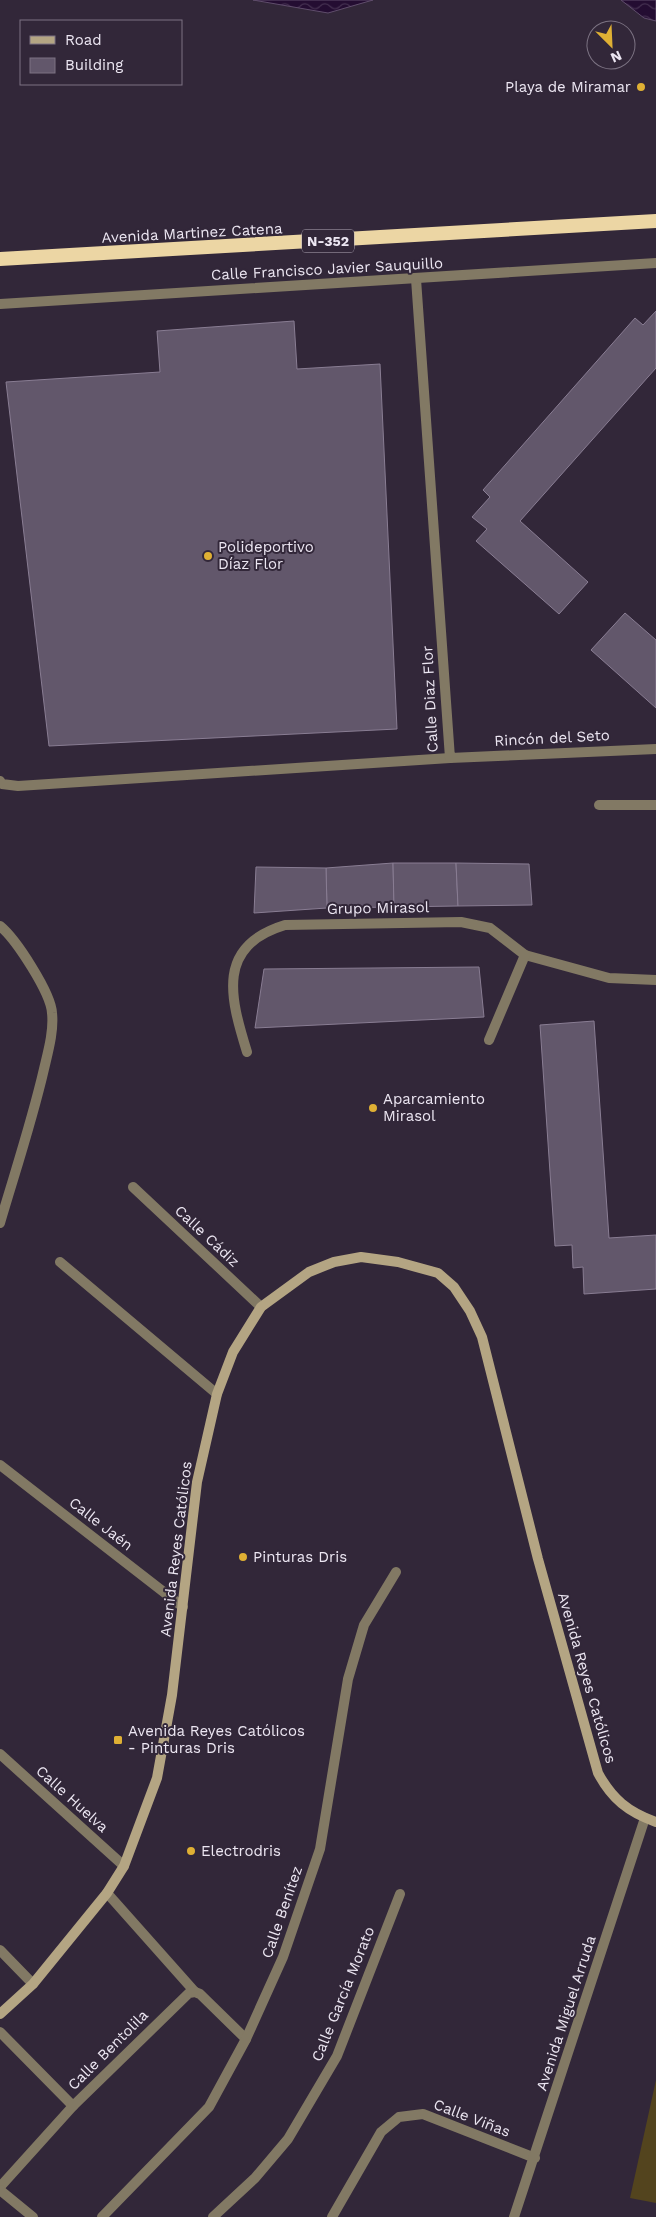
<svg xmlns="http://www.w3.org/2000/svg" width="656" height="2217" font-family="'Work Sans',sans-serif">
	<style>
		.grass { fill: #53441e }
		.water { fill: url(#water-waves); stroke: #604e6c }
		.building { fill: #62576b; stroke: #897d93 }
		.lines { fill: none; stroke-linecap: round; stroke-linejoin: round }
		.service { stroke: #827964; stroke-width: 10 }
		.pedestrian { stroke: #827964; stroke-width: 10 }
		.minor { stroke: #827964; stroke-width: 10 }
		.secondary { stroke: #b4a583; stroke-width: 10 }
		.trunk { stroke: #ecd6a4; stroke-width: 14 }
		.poi-dot { fill: #dfb034; stroke: #322739; stroke-width: 2 }
		.labels { text-anchor: middle; dominant-baseline: central; stroke-width: 4; stroke-linejoin: round; paint-order: stroke }
		.shield { fill: #322739; stroke: #b4adba; stroke-width: 1 }
		.shield-label { font-size: 14px; font-weight: bold; fill: #ece6f2 }
		.poi-label { font-size: 15px; fill: #ece6f2; stroke: #322739; text-anchor: start }
		.street-label { font-size: 15px; fill: #ece6f2; stroke: #322739 }
	</style>
	<defs>
		<pattern id="water-waves" width="16" height="10" patternUnits="userSpaceOnUse" patternTransform="scale(1.25)"><rect width="16" height="10" fill="#240d32"/><path d="M0 5q4-4 8 0t8 0" fill="none" stroke="#443050"/></pattern>
	</defs>
	<rect width="100%" height="100%" fill="#322739"/>
	<polygon class="grass" points="656,2080 656,2203 630,2198"/>
	<g class="water">
		<polygon points="253,0 373,0 328,13"/>
		<polygon points="621,0 656,0 656,21 644,18"/>
	</g>
	<g class="building">
		<polygon points="656,311 656,368 520,521 588,582 559,614 476,541 487,529 472,517 490,497 483,490 635,318 643,325"/>
		<polygon points="294,321 297,369 380,364 397,729 49,746 6,382 160,372 157,331"/>
		<polygon points="625,613 656,640 656,708 591,650"/>
		<polygon points="393,863 394,907 327,908 326,868"/>
		<polygon points="393,863 456,863 458,906 394,907"/>
		<polygon points="456,863 529,864 532,905 458,906"/>
		<polygon points="256,867 326,868 327,908 254,913"/>
		<polygon points="479,967 484,1017 255,1028 264,969"/>
		<polygon points="594,1021 609,1238 656,1235 656,1289 584,1294 583,1267 573,1268 572,1245 555,1246 540,1025"/>
	</g>
	<g class="lines">
		<g class="service">
			<polyline points="0,781 2,784 18,786 450,758"/>
			<polyline points="525,955 609,978 656,980"/>
			<path d="M 247,1052 C 230,997 216,946 285,925 L 461,922 L 490,928 L 525,955 L 489,1040"/>
		</g>
		<g class="pedestrian">
			<polyline points="0,1465 183,1607"/>
			<polyline points="0,1950 33,1984"/>
		</g>
		<g class="minor">
			<polyline points="416,279 450,758 656,749"/>
			<polyline points="0,304 656,263"/>
			<polyline points="599,805 656,805"/>
			<path d="M 0,926 C 16,939 51,993 52,1013 C 54,1031 48,1052 44,1069 C 32,1121 15,1172 0,1223"/>
			<polyline points="133,1187 261,1307"/>
			<polyline points="60,1262 217,1394"/>
			<polyline points="0,1754 124,1866"/>
			<polyline points="107,1893 195,1992"/>
			<polyline points="0,2032 73,2106"/>
			<polyline points="0,2187 73,2106 189,1993 195,1992 200,1994 246,2039"/>
			<polyline points="0,2190 33,2217"/>
			<polyline points="102,2217 209,2107 246,2039 283,1957 320,1849 348,1679 364,1625 396,1572"/>
			<polyline points="213,2217 255,2178 288,2139 337,2056 400,1894"/>
			<polyline points="332,2217 381,2132 399,2117 423,2114 535,2158"/>
			<polyline points="514,2217 645,1818"/>
		</g>
		<path class="secondary" d="M 0,2014 L 33,1984 L 107,1893 L 124,1866 L 157,1778 L 172,1695 L 197,1482 L 217,1394 L 233,1352 L 261,1307 L 309,1272 L 334,1262 L 361,1257 L 398,1262 L 438,1273 L 454,1287 L 470,1311 L 482,1337 L 538,1559 L 598,1773 C 612,1799 628,1812 656,1822"/>
		<polyline class="trunk" points="0,259 656,221"/>
	</g>
	<g class="poi-dot">
		<circle cx="641" cy="87" r="5"/>
		<circle cx="208" cy="556" r="5"/>
		<circle cx="373" cy="1108" r="5"/>
		<circle cx="243" cy="1557" r="5"/>
		<rect x="113" y="1735" width="10" height="10" rx="2.5"/>
		<circle cx="191" cy="1851" r="5"/>
	</g>
	<g class="labels">
		<rect class="shield" x="302" y="229.5" width="52" height="23" rx="4"/>
		<g class="shield-label">
			<text x="328" y="241">N-352</text>
		</g>
		<g class="poi-label">
			<text x="631" y="87" text-anchor="end">Playa de Miramar</text>
			<text x="218" y="547">Polideportivo<tspan x="218" dy="17">Díaz Flor</tspan></text>
			<text x="383" y="1099">Aparcamiento<tspan x="383" dy="17">Mirasol</tspan></text>
			<text x="253" y="1557">Pinturas Dris</text>
			<text x="128" y="1731">Avenida Reyes Católicos<tspan x="128" dy="17">- Pinturas Dris</tspan></text>
			<text x="201" y="1851">Electrodris</text>
		</g>
		<g class="street-label">
			<text transform="translate(192 233) rotate(-3)">Avenida Martinez Catena</text>
			<text transform="translate(327 269) rotate(-3)">Calle Francisco Javier Sauquillo</text>
			<text transform="translate(430 699) rotate(-93)">Calle Diaz Flor</text>
			<text transform="translate(552 738) rotate(-3)">Rincón del Seto</text>
			<text transform="translate(378 908) rotate(-1)">Grupo Mirasol</text>
			<text transform="translate(207 1236) rotate(43)">Calle Cádiz</text>
			<text transform="translate(101 1524) rotate(38)">Calle Jaén</text>
			<text transform="translate(176 1549) rotate(-83)">Avenida Reyes Católicos</text>
			<text transform="translate(587 1678) rotate(74)">Avenida Reyes Católicos</text>
			<text transform="translate(72 1799) rotate(42)">Calle Huelva</text>
			<text transform="translate(282 1912) rotate(-71)">Calle Benítez</text>
			<text transform="translate(343 1994) rotate(-68)">Calle García Morato</text>
			<text transform="translate(566 2013) rotate(-72)">Avenida Miguel Arruda</text>
			<text transform="translate(108 2050) rotate(-45)">Calle Bentolila</text>
			<text transform="translate(472 2118) rotate(21)">Calle Viñas</text>
		</g>
	</g>
	<rect x="20" y="20" width="162" height="65" fill="#322739" stroke="#7c7383"/>
	<rect x="30" y="36" width="25" height="8" fill="#b4a583" stroke="#7c7383"/>
	<text x="65" y="45" font-size="15" fill="#ece6f2">Road</text>
	<rect x="30" y="58" width="25" height="15" fill="#62576b" stroke="#7c7383"/>
	<text x="65" y="70" font-size="15" fill="#ece6f2">Building</text>
	<g transform="translate(611 45) rotate(156)"><circle r="24" fill="#322739" stroke="#7c7383"/>
	<path d="M0-4L9 19L0 12L-9 19Z" fill="#dfb034"/>
	<text y="-8" font-size="14" font-weight="bold" text-anchor="middle" fill="#ece6f2">N</text>
	</g>
</svg>
